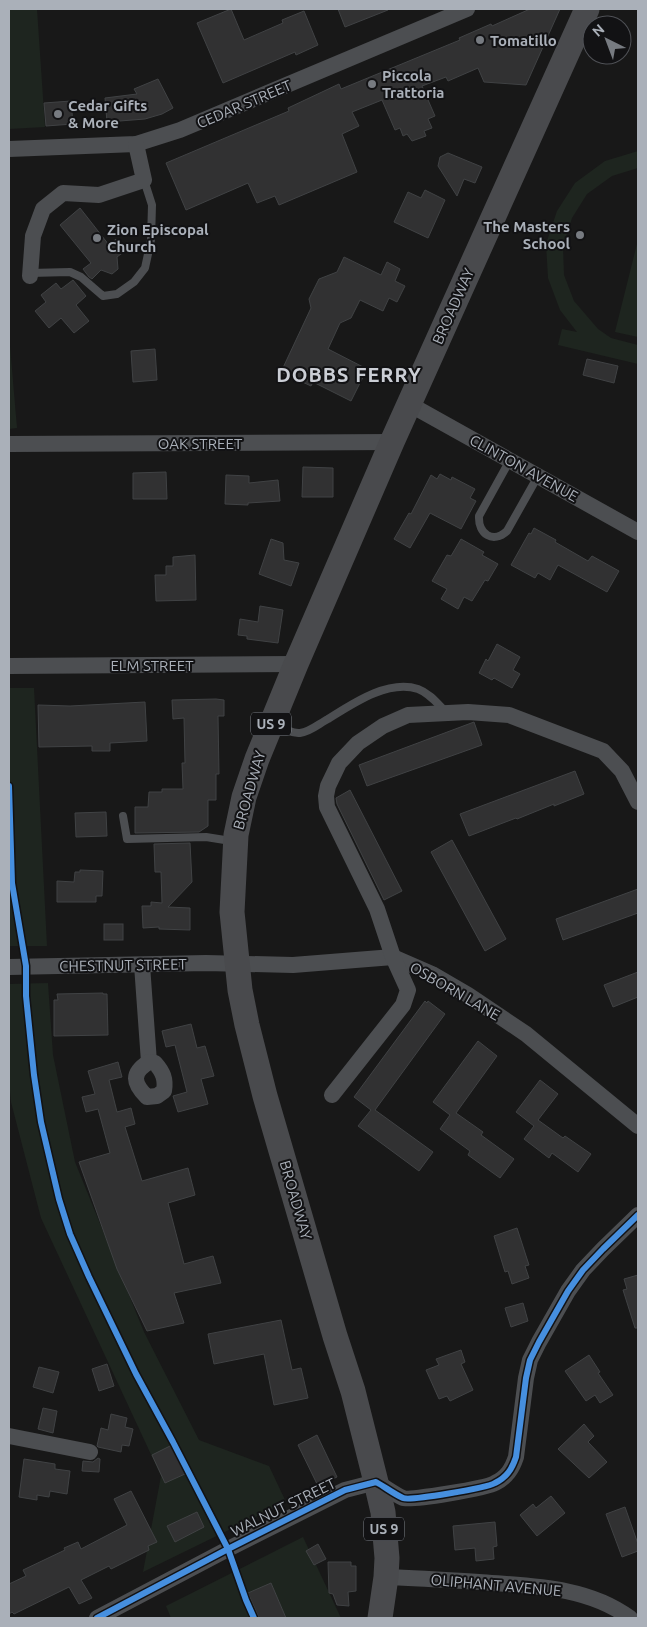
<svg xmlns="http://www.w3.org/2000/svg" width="647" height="1627" font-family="Ubuntu,sans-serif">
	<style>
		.green { fill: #1e251f }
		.building { fill: #313132; stroke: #404244 }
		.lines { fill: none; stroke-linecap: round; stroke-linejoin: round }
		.service { stroke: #4c4e51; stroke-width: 8 }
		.minor { stroke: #4c4e51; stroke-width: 16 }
		.primary { stroke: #494a4d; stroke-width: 25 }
		.cycleway-casing { stroke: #121214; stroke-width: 9 }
		.cycleway { stroke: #468fdf; stroke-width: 6 }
		.poi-dot { fill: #777b81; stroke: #121214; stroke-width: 2 }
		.labels { text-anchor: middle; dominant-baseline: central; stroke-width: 4; stroke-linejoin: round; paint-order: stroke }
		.shield { fill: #121214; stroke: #7c8188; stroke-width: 1 }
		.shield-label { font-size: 14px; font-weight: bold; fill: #aab0b9 }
		.poi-label { font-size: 15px; font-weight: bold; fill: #aab0b9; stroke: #121214; text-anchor: start }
		.street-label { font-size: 15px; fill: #aab0b9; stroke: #121214 }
		.district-label { font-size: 20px; font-weight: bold; letter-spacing: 1px; fill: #cbced5; stroke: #121214 }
	</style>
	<rect width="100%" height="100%" fill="#181818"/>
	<g class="green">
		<polygon points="9,9 37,9 45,127 9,129"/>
		<polygon points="638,151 638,168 612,176 587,194 572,218 563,246 564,275 574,301 598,329 611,338 638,345 638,364 558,345 562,329 577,332 560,310 548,278 546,244 557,211 575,183 605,161"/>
		<polygon points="638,240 638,337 615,332"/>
		<polygon points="9,326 9,334 17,428 9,429"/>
		<polygon points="9,688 34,688 47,946 9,946"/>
		<polygon points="48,983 53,1055 75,1162 144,1332 199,1440 269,1466 286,1502 143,1572 161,1476 41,1218 11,1102 9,1081 9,984"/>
		<polygon points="303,1537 341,1618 171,1618 166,1606"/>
	</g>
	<g class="building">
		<polygon points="231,9 244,40 283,23 282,20 304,11 318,45 296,55 295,52 223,83 197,23"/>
		<polygon points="338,9 388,9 388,10 345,27"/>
		<polygon points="530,9 560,9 526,85 484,82 478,68 448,81 446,77 422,86 435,116 428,119 432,128 424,131 426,136 412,141 407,134 403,136 400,128 395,130 382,100 352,112 359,126 342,134 357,172 279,205 275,196 257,203 248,183 186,210 166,163 289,111 288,108 339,84 341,89 460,40 459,38 491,24 492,26"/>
		<polygon points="158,79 173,108 162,114 145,119 107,122 105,98 137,94 134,89"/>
		<polygon points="71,101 73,124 46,126 44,103"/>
		<polygon points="448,153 482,167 475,183 464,179 457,196 438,166 440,157"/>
		<polygon points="425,190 445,200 428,238 394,222 408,192 421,198"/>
		<polygon points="80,208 109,245 116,239 125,251 117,257 118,269 112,274 101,270 92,279 89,277 83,269 91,263 60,225"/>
		<polygon points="344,257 381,275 387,262 400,269 395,281 405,286 397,302 389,298 383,311 360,300 351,318 340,323 328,349 367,369 351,401 313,382 311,386 281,372 311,308 309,299 319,279 337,272"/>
		<polygon points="73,280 86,296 76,305 89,321 74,333 61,318 49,328 35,311 46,302 41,295 56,283 61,289"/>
		<polygon points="155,349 157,380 133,382 131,351"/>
		<polygon points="587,359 618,366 614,383 583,375"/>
		<polygon points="303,467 333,468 333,497 302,497"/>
		<polygon points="166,472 167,499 133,499 133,473"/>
		<polygon points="440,474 451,480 452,477 475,489 470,498 476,501 461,529 430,513 410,548 394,539 409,513 411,514 431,475 437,479"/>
		<polygon points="226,475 249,476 249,483 278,480 280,501 248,503 248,505 225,504"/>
		<polygon points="534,528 556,540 555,542 588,561 592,556 619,571 607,592 558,565 550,580 538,573 535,578 511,565 529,533 531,534"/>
		<polygon points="271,539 283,543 284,560 299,563 291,586 259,574"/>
		<polygon points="461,539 484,552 482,555 498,564 488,581 485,580 472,601 464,597 458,609 441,599 447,589 432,581 447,555 451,556"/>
		<polygon points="195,555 196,600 156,601 155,575 166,575 166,566 173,566 173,557"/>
		<polygon points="260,606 283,610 278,643 247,639 247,636 238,635 240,619 258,622"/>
		<polygon points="497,644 520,657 513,670 520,674 512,688 494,678 492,680 479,673 486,659 488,661"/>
		<polygon points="216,699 224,700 224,716 218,716 219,774 216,774 216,800 208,800 208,826 199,832 135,833 135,807 148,807 149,792 162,792 162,789 183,789 182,763 185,763 184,718 173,719 172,700"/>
		<polygon points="145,702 147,741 110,743 110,751 92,751 92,746 39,747 38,705 70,706"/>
		<polygon points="474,722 482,745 367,786 359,765"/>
		<polygon points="575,771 584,794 554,806 554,804 517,819 516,818 469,836 460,814"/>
		<polygon points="350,790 402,891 384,900 337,804 336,798"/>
		<polygon points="106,812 107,836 76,837 75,813"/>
		<polygon points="452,840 506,939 485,951 431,852"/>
		<polygon points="190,843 192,882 168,907 190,908 190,930 159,929 159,927 143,928 142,906 151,906 151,902 162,903 161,872 155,872 154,844"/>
		<polygon points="80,870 103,871 102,896 96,896 96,902 57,902 57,881 74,882 75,872 80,872"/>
		<polygon points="638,889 638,913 563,940 556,919"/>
		<rect x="104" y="924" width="19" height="16"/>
		<polygon points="638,972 638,997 613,1007 604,985"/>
		<polygon points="103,993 103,994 107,994 108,1035 54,1036 54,1000 58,1000 57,994"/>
		<polygon points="425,1001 427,1003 428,1001 445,1014 375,1110 433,1152 419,1171 358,1126 371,1110 354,1097"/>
		<polygon points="191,1024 197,1048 205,1046 214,1076 201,1079 208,1104 178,1112 173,1096 187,1092 175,1045 166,1047 162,1031"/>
		<polygon points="478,1041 497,1056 456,1113 483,1132 481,1135 514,1159 500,1178 468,1155 470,1151 440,1129 450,1115 433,1102"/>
		<polygon points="118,1062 122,1077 109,1080 117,1112 131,1108 135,1124 125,1127 142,1181 188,1168 195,1195 168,1203 184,1264 213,1256 221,1283 174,1293 184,1323 147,1331 117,1269 79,1162 110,1153 98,1109 86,1112 82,1097 95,1094 88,1071"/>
		<polygon points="540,1080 558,1094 538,1120 563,1138 565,1136 591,1154 578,1172 552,1153 549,1158 524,1139 534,1126 516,1112"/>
		<polygon points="517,1228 529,1265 525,1266 529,1278 512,1284 508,1271 505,1272 494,1236"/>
		<polygon points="638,1275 638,1328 635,1328 623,1290 627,1289 624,1279"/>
		<polygon points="523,1303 528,1321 511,1327 505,1308"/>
		<polygon points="281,1320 292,1370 301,1368 308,1398 274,1405 264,1354 214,1364 208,1334"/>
		<polygon points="461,1350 465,1362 461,1364 473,1390 450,1401 447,1396 439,1399 426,1370 439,1365 436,1359"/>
		<polygon points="589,1355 600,1372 598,1373 613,1395 600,1403 595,1395 586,1401 565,1371"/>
		<polygon points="107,1364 114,1386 99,1391 92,1369"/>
		<polygon points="39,1367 59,1372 53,1393 33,1387"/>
		<polygon points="43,1408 57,1411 53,1433 38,1429"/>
		<polygon points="111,1414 127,1418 125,1427 133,1429 129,1446 122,1445 121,1452 98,1447 97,1446 101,1428 108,1430"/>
		<polygon points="584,1424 594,1436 588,1442 607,1462 589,1478 558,1449"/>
		<polygon points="317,1435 337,1477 318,1486 298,1445"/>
		<polygon points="172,1445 185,1474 165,1483 152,1455"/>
		<polygon points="98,1458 100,1459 99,1472 82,1471 83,1461 93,1462"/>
		<polygon points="24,1459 55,1464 55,1469 70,1471 67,1494 50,1491 49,1497 37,1495 37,1500 19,1497"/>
		<polygon points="131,1491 157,1542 148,1546 149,1550 111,1569 109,1566 81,1580 92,1598 79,1604 69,1587 14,1614 12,1612 9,1614 9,1584 26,1576 23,1570 65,1550 64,1548 78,1542 81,1549 127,1525 114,1499"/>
		<polygon points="551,1496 565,1513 537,1536 520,1515 533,1504 536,1508"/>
		<polygon points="625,1507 638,1544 638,1551 622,1557 606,1514"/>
		<polygon points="197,1512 204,1527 175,1542 167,1526"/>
		<polygon points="495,1522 497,1546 493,1547 494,1559 476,1561 475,1548 455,1550 453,1526"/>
		<polygon points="318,1544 326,1559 314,1565 306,1551"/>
		<polygon points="328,1562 351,1562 351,1566 356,1566 356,1591 348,1592 349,1606 337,1605 333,1594 329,1593"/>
		<polygon points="271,1583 286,1618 259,1618 248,1593"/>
	</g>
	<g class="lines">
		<g class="service">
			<polyline points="30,273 70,272 81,277 103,296 117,294 134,282 145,268 151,240 152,205 144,180"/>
			<path d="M 510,460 L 479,516 C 478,534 493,544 507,531 L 538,476"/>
			<path d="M 275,724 C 282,728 292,734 300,733 C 310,732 320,723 328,719 C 352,704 388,679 418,689 C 429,693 437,703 445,711"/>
			<polyline points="123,816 127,839 206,837 231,841"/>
		</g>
		<g class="minor">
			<polyline points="9,149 136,144 180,130 467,9"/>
			<polyline points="30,276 33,236 43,209 63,193 99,195 144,180 136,144"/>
			<polyline points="409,404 638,532"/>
			<polyline points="9,444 392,442"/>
			<polyline points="9,666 296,664"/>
			<polyline points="142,965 149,1062"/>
			<polyline points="9,967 206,963 293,965 393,957 432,974 468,995 526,1034 638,1126"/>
			<path d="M 149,1062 L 155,1063 C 163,1072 166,1079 164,1091 L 157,1096 L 147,1097 C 133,1083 131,1073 149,1062 Z"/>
			<polyline points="332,1095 403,1005 408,990 393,957 377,909 327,807 326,796 328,786 339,763 358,743 383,726 408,715 468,712 509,715 603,751 622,771 638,802"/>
			<polyline points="9,1436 90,1452"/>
			<path d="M 386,1577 C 417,1578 448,1580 479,1582 C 530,1586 587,1586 630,1618"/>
			<path d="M 97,1618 L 228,1549 L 345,1490 L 376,1482 C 385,1487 394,1494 403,1498 C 410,1501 487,1488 495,1483 C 507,1477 512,1469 516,1457 L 526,1378 L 530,1360 L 539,1342 L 568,1291 L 583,1270 L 603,1249 L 638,1215"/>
		</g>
		<polyline class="primary" points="380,1618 386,1577 387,1558 383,1512 376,1482 353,1391 335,1336 265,1096 247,1025 240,990 232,912 236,835 244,797 257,759 296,664 392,442 587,9"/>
		<defs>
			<g id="cycleway">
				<polyline points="9,786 12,883 26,966 26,996 34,1075 41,1122 59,1199 70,1234 89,1277 136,1374 173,1442 228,1549 246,1600 254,1618"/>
				<path d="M 97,1618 L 228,1549 L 345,1490 L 376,1482 C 385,1487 394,1494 403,1498 C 410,1501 487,1488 495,1483 C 507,1477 512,1469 516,1457 L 526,1378 L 530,1360 L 539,1342 L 568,1291 L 583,1270 L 603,1249 L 638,1215"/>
			</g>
		</defs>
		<use href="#cycleway" class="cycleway-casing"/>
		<use href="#cycleway" class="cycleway"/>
	</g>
	<g class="poi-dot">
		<circle cx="480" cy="40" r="5"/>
		<circle cx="372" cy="84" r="5"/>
		<circle cx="58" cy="114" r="5"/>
		<circle cx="580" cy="235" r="5"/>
		<circle cx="97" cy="238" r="5"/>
	</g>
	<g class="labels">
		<g class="shield">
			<rect x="251" y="712.5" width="40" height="23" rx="4"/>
			<rect x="364" y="1517.5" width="40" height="23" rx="4"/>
		</g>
		<g class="shield-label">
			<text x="271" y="724">US 9</text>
			<text x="384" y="1529">US 9</text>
		</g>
		<g class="poi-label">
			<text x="490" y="40">Tomatillo</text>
			<text x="382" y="75">Piccola<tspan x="382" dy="17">Trattoria</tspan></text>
			<text x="68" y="105">Cedar Gifts<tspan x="68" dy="17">&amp; More</tspan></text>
			<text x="570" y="226" text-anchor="end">The Masters<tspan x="570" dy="17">School</tspan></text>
			<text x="107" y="229">Zion Episcopal<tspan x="107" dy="17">Church</tspan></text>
		</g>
		<g class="street-label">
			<text transform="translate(244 104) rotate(-23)">CEDAR STREET</text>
			<text transform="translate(453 306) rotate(-66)">BROADWAY</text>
			<text x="200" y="443">OAK STREET</text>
			<text transform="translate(524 468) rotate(29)">CLINTON AVENUE</text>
			<text x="152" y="665">ELM STREET</text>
			<text transform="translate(249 790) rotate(-74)">BROADWAY</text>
			<text transform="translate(123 965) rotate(-1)">CHESTNUT STREET</text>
			<text transform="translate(455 991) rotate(30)">OSBORN LANE</text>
			<text transform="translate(296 1200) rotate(74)">BROADWAY</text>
			<text transform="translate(283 1507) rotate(-26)">WALNUT STREET</text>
			<text transform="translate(496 1585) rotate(5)">OLIPHANT AVENUE</text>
		</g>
		<g class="district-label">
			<text x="349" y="374">DOBBS FERRY</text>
		</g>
	</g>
	<rect width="647" height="1627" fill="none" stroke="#aab0b9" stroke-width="20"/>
	<g transform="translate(607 40) rotate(318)"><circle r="24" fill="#121214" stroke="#4f5156"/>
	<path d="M0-4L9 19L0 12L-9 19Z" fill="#777b81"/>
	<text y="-8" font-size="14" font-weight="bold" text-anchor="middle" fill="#aab0b9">N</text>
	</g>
</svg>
